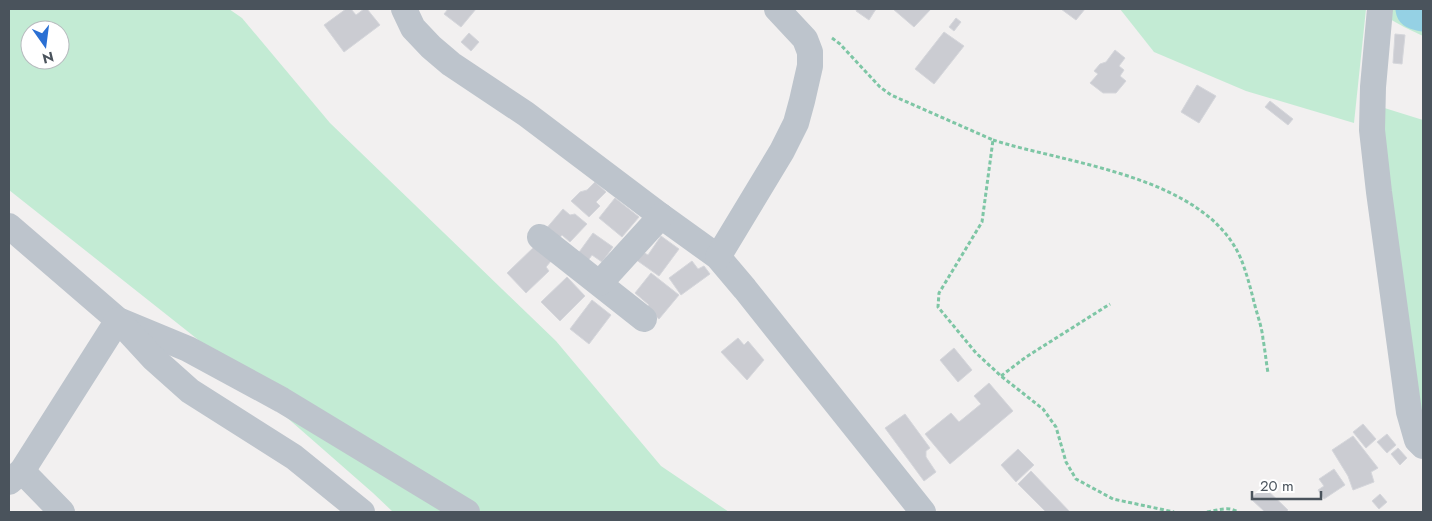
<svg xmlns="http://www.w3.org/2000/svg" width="1432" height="521" font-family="Jost,sans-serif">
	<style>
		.green { fill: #c3ebd4; fill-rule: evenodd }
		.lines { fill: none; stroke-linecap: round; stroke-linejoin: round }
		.river { stroke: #95d1e4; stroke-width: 41 }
		.building { fill: #cbccd2; stroke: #d5d6db }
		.path { stroke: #7ec6a5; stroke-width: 3; stroke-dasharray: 4 2.5; stroke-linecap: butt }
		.minor { stroke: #bdc4cc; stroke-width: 26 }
	</style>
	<rect width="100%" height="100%" fill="#f2f0f0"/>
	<g class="green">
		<path d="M 9,9 L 229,9 L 242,18 L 330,123 L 556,341 L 661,466 L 729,512 L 393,512 L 373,493 L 196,338 L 9,190 ZM 30,30 L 60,30 L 60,60 L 30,60 Z"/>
		<polygon points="1120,9 1366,9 1354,123 1246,91 1154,52"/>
		<polygon points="1372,9 1423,9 1423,36 1404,27"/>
		<polygon points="1378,106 1423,120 1423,433"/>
	</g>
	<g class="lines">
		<polyline class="river" points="1416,9 1423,11"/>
	</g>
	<g class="building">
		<polygon points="346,9 351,9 356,15 364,9 367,9 380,25 344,52 324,25"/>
		<polygon points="448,9 476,9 461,27 444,14"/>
		<polygon points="857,9 876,9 869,20 856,11"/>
		<polygon points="893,9 931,9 914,27"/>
		<polygon points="1061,9 1085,9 1076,20"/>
		<polygon points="956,18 961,22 954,31 949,27"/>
		<polygon points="944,32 964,46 934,84 915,69"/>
		<polygon points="469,33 479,42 471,51 461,42"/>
		<polygon points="1395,34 1405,35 1402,64 1393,63"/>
		<polygon points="1115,50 1125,58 1119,66 1124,70 1120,76 1126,81 1116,93 1103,93 1090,83 1098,74 1094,71 1100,64 1106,62"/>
		<polygon points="1197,85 1216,96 1199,123 1181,112"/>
		<polygon points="1270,101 1293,119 1288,125 1265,107"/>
		<polygon points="595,182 606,192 596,202 600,206 589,217 571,201 580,192 587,190"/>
		<polygon points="615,198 639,217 622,237 599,218"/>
		<polygon points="563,209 570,215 575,214 587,224 570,242 562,235 557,241 545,230"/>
		<polygon points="593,233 613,247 602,262 592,255 587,262 577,255"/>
		<polygon points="661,236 679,249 659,276 635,259 641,251 648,255"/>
		<polygon points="536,245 551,261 546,267 549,271 526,293 507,273"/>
		<polygon points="692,261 698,269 704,266 710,274 681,295 669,278"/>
		<polygon points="651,273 679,295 659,319 646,308 649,305 635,293"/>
		<polygon points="567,277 585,296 560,321 541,302"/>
		<polygon points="592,300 611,315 589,344 570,329"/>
		<polygon points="738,338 744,345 748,341 764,360 747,380 721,352"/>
		<polygon points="954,348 972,370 958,382 940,360"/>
		<polygon points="989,383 1013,411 950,464 925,434 951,413 959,422 981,404 974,396"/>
		<polygon points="905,414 930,448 926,451 926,457 936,472 924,481 885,428"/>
		<polygon points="1363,424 1376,439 1366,448 1353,432"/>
		<polygon points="1387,434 1396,445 1387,453 1377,442"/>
		<polygon points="1353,436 1378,468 1371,472 1374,482 1353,490 1348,476 1332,450"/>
		<polygon points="1398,448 1407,458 1400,465 1391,454"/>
		<polygon points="1018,449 1034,465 1016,482 1001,465"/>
		<polygon points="1334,469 1345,485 1324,499 1318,490 1324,486 1319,479"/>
		<polygon points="1031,471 1070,512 1046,512 1018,484"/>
		<polygon points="1263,486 1288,510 1286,512 1265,512 1251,499"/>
		<polygon points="1380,494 1387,502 1379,509 1372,501"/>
	</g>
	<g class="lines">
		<g class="path">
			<polyline points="832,38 840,44 880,87 891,95 993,140 982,222 939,293 938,307 976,353 1001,376 1043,409 1056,427 1066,462 1076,479 1113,499 1174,512"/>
			<path d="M 993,140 C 1068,164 1206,176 1241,259 C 1247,274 1251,290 1255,306 C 1258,317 1262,328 1263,339 C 1265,350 1266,361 1268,373"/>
			<polyline points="1001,376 1026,357 1110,304"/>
			<path d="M 1207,512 C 1218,510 1229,506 1238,512"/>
		</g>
		<g class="minor">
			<polyline points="404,9 413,28 431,47 451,64 526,114 661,216 718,257 745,289 923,512"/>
			<polyline points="1380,9 1373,87 1372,130 1379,192 1409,412 1417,440 1423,446"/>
			<polyline points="9,226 118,320 188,349 282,400 467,512"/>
			<polyline points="540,237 644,319"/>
			<polyline points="718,257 782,151 796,123 802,101 810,66 810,52 805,39 777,9"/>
			<polyline points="600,283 661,216"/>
			<polyline points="22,471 62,512"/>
			<polyline points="9,482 22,471 118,320 153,358 190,391 294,457 362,512"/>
		</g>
	</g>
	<rect width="1432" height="521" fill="none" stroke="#4a535c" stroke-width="20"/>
	<g transform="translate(45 45) rotate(166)"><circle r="24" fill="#ffffff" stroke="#b7babe"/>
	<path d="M0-4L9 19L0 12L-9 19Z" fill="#2a6fd3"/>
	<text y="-8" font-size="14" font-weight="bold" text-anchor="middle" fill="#4a535c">N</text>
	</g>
	<path d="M1252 491v8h69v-8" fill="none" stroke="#4a535c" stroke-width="2.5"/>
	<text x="1260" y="491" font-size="15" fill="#4a535c" stroke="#ffffff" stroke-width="4" paint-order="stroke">20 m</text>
</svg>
